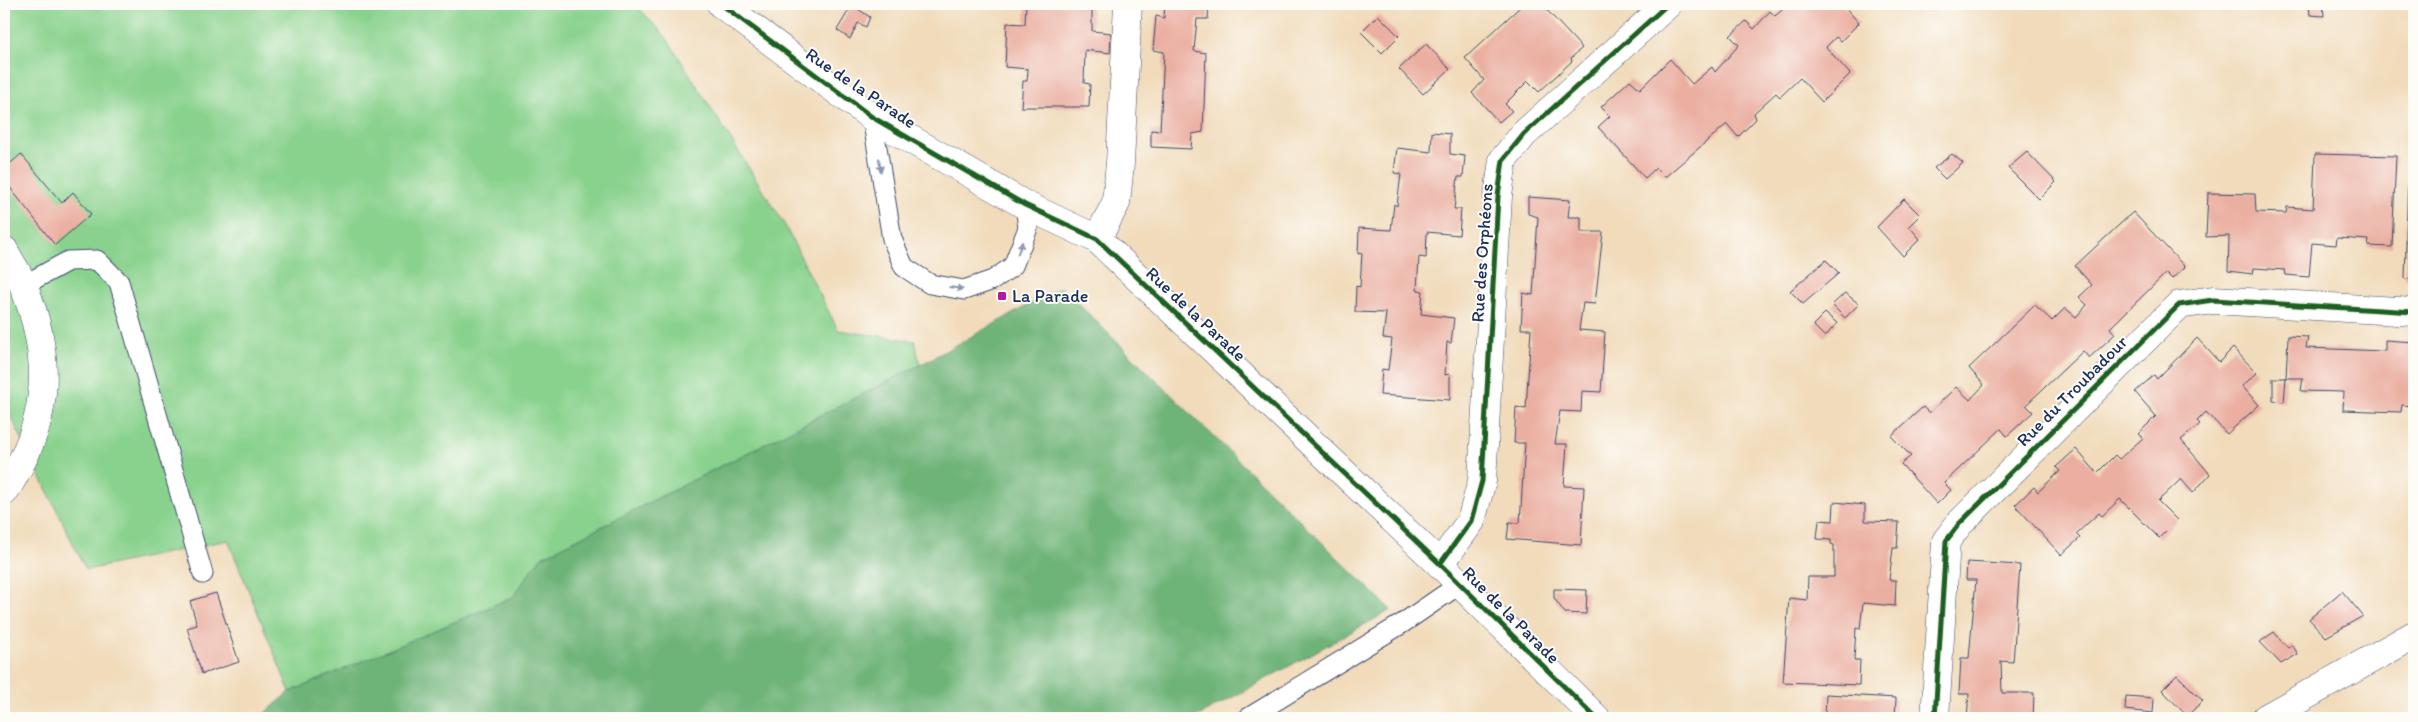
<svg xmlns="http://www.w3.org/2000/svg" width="2418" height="722" font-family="Itim,sans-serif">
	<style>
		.green { fill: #89d28d; stroke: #528076 }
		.forest { fill: #6eb478; stroke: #44726b }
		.building { fill: #ebafa1 }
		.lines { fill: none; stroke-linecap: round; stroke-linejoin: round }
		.lane-casing { stroke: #3b496c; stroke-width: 21 }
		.street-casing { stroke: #3b496c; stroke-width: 29 }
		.lane { stroke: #fff; stroke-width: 19 }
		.street { stroke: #fff; stroke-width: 28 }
		.cycleway-casing { stroke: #fdfcf7; stroke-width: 8 }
		.cycleway { stroke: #1b5e20; stroke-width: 5 }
		.oneway { fill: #8d97ae }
		.poi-dot { fill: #b5179e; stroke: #fdfcf7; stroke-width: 2 }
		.labels { text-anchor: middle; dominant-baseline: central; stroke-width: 4; stroke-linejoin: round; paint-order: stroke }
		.street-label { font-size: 18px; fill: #1b2f5e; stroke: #fdfcf7 }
		.poi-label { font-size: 18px; fill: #1b2f5e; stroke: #fdfcf7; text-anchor: start }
	</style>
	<rect width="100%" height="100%" fill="#fdfcf7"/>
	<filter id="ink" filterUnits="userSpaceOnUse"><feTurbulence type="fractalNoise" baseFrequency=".02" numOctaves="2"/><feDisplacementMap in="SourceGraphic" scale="10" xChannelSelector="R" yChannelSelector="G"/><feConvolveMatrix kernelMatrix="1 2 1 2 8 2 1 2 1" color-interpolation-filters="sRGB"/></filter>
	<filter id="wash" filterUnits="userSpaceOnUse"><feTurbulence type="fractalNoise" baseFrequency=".0096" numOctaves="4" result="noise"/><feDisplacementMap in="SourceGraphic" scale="20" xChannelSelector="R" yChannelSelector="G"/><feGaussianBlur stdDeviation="1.12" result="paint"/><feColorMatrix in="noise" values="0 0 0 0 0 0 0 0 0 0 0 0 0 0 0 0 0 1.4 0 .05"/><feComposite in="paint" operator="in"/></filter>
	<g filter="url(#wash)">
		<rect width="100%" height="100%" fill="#f1dbbb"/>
		<polygon class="green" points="4,4 635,4 666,37 783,222 838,330 915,341 920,365 540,558 526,592 290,692 228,540 86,570 4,402"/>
		<polygon class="forest" points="1061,287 1391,610 1195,718 259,718 290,692 513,597 540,558 920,365"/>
		<g id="blocks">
			<g class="building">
				<polygon points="1026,4 1092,4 1092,31 1111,33 1110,53 1085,50 1084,83 1090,84 1089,107 1021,107 1023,81 1027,81 1028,69 1005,67 1007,23 1025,24"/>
				<polygon points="1165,4 1209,4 1208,19 1197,19 1194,51 1206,53 1203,132 1192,134 1191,149 1151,147 1151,130 1160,131 1164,52 1153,50 1156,16 1164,18"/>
				<polygon points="1519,4 1548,4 1545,8 1582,48 1571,58 1572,61 1539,92 1528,81 1505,104 1512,111 1499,122 1472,93 1484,80 1465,58 1521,6"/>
				<polygon points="1789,4 1842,4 1859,23 1841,41 1836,37 1826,47 1850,74 1822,102 1800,78 1780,97 1776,93 1754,113 1756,119 1738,137 1727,124 1665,177 1656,168 1645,178 1598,127 1610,116 1601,107 1630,80 1640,89 1670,59 1692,84 1712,67 1715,72 1739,45 1730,36 1746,21 1754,29 1770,11 1775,16"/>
				<polygon points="2309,4 2323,4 2324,16 2310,15"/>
				<polygon points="852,5 870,17 866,27 858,23 850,39 837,30"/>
				<polygon points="1378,15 1399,36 1382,53 1361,32"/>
				<polygon points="1426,44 1450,69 1423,94 1399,69"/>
				<polygon points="1432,132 1450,134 1450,154 1465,156 1463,177 1458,177 1454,209 1461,209 1459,235 1427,232 1426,258 1419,257 1417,290 1423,291 1421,314 1454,318 1451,343 1447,342 1445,375 1450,374 1450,400 1380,395 1382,369 1388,370 1392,339 1383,338 1386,313 1355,312 1356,286 1360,287 1362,253 1358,254 1359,228 1391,230 1394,204 1397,206 1401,174 1394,173 1397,148 1431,152"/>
				<polygon points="2027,152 2056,182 2039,199 2008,168"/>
				<polygon points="21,154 62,203 73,192 91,214 55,245 4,180 4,169"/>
				<polygon points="1952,154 1963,163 1945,179 1934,168"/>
				<polygon points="2315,154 2396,156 2392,247 2368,246 2369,240 2337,238 2336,245 2312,243 2309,277 2286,275 2285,270 2254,268 2253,274 2228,271 2229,236 2206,237 2208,193 2255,194 2256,212 2286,213 2287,207 2313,209"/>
				<polygon points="2408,178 2414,179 2414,280 2405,279"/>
				<polygon points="1528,197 1570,200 1568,217 1581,217 1581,232 1603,232 1595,304 1583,303 1579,330 1605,332 1601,392 1582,391 1581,412 1560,411 1555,444 1567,444 1564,486 1584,487 1581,545 1507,539 1509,522 1520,523 1525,443 1514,443 1516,407 1526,409 1531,329 1521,329 1523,293 1533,295 1538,217 1528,214"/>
				<polygon points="1904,199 1920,215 1909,226 1920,239 1903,256 1877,227"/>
				<polygon points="2133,212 2185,267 2172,279 2166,273 2110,328 2115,334 2089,358 2083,351 2026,405 2033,412 2007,436 2001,429 1944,483 1951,490 1937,504 1901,464 1911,456 1891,436 1923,407 1929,413 1956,387 1970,400 1984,385 1969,368 2035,305 2052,321 2065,308 2076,317 2087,305 2079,297 2092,285 2075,266"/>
				<polygon points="1826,260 1839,273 1803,304 1790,291"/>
				<polygon points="1845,293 1859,304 1845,318 1832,305"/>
				<polygon points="1825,313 1837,323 1825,337 1813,325"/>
				<polygon points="2288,336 2308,337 2306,348 2385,351 2385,340 2414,342 2414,406 2402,405 2401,412 2343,410 2344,392 2301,391 2303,378 2286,378 2284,402 2273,401 2273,378 2286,378"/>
				<polygon points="2197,338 2219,362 2233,348 2257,373 2242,386 2259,405 2227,434 2206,412 2197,421 2200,424 2181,440 2210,474 2193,493 2181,479 2158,501 2177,520 2159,538 2120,499 2102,516 2099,513 2076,534 2080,538 2061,555 2015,505 2034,487 2038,492 2060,471 2056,467 2076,449 2097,473 2115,455 2119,459 2143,438 2138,434 2156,416 2135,392 2154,375 2157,379"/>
				<polygon points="1834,502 1865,505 1865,521 1899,522 1897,548 1893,548 1889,580 1896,580 1895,606 1863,603 1860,629 1856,628 1854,660 1860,660 1859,685 1783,682 1789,598 1807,600 1808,577 1834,577 1834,545 1831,544 1831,540 1817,539 1819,520 1833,521"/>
				<polygon points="1967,562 2020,565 2013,662 2001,661 2002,693 2034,693 2033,718 1967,718 1969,694 1959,694 1961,658 1969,658 1976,580 1966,580"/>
				<polygon points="1554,589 1587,590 1586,614 1565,613 1554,598"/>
				<polygon points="2342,591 2363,616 2326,637 2309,619"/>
				<polygon points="216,593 239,662 202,674 187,628 197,625 190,601"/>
				<polygon points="2274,632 2288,648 2292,645 2298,654 2281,664 2260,642"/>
				<polygon points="2177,675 2203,701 2187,716 2162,690"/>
				<polygon points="1826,694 1896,698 1895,718 1825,718"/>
				<polygon points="2126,696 2154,698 2153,713 2125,710"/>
			</g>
		</g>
	</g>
	<g filter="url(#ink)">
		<use href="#blocks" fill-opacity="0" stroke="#3b496c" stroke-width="1"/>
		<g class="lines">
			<defs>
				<g id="lane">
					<polyline points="872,117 892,239 904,267 930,284 964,290 993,280 1013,266 1028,228 1025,205"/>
					<polyline points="24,285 68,261 97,260 119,282 203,574"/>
					<polyline points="1248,718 1403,623 1460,584"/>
				</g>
				<g id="street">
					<polyline points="721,4 872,117 1025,205 1097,239 1440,564 1596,718"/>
					<polyline points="1097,239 1116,203 1120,163 1128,4"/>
					<path d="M 4,250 C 10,262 19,274 24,287 C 54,361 49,425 4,492"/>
					<polyline points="1440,564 1471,521 1482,481 1498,196 1503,160 1524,134 1668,4"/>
					<polyline points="1935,718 1946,541 1959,524 2179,305 2213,300 2414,312"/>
					<polyline points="2266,718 2414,635"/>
				</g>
			</defs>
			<use href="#lane" class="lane-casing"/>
			<use href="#street" class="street-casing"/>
			<use href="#lane" class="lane"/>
			<use href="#street" class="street"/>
			<defs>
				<g id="cycleway">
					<polyline points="721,4 872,117 1025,205 1097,239 1440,564 1596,718"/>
					<polyline points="1440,564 1471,521 1482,481 1498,196 1503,160 1524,134 1668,4"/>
					<polyline points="1935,718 1946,541 1959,524 2179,305 2213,300 2414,312"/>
				</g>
			</defs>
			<use href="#cycleway" class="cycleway-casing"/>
			<use href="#cycleway" class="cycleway"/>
		</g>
		<defs><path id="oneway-solid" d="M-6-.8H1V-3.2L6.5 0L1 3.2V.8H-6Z" transform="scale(1.25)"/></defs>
		<g class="oneway">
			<use href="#oneway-solid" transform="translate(880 165) rotate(81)"/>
			<use href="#oneway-solid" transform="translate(1020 248) rotate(-69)"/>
			<use href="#oneway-solid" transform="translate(956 288) rotate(8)"/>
		</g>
	</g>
	<rect class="poi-dot" x="997" y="291" width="10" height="10" rx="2.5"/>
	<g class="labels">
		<g class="street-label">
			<text transform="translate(861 88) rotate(34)">Rue de la Parade</text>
			<text transform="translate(1482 253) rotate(-86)">Rue des Orphéons</text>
			<text transform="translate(1196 314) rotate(43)">Rue de la Parade</text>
			<text transform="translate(2072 391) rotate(-45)">Rue du Troubadour</text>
			<text transform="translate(1511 615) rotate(45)">Rue de la Parade</text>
		</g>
		<g class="poi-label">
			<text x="1012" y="296">La Parade</text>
		</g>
	</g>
	<rect width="2418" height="722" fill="none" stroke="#fdfcf7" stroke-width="20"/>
</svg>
